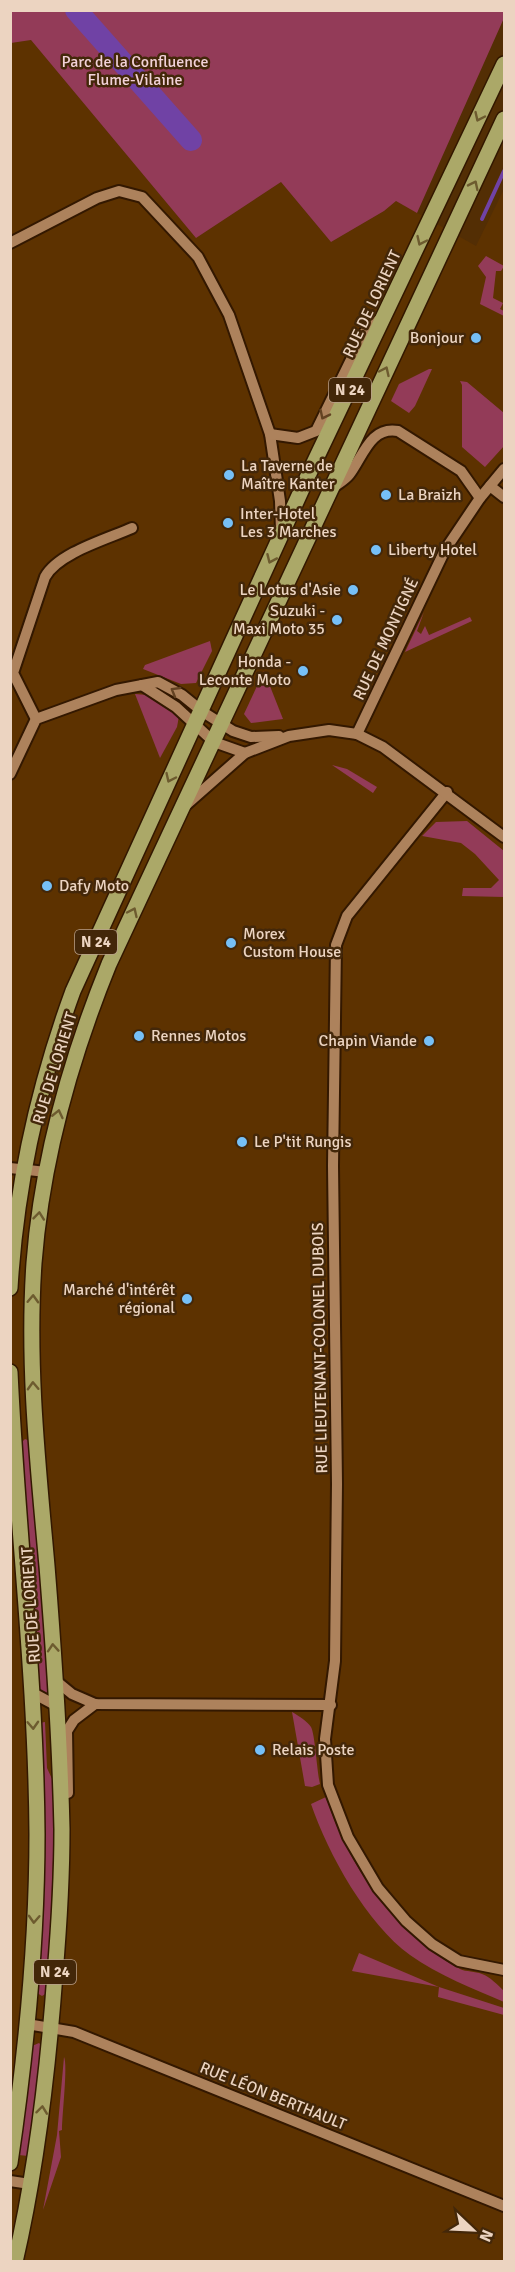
<svg xmlns="http://www.w3.org/2000/svg" width="515" height="2272" font-family="Signika,sans-serif">
	<style>
		.built { fill: #5d3200 }
		.green { fill: #933b58 }
		.lines { fill: none; stroke-linecap: round; stroke-linejoin: round }
		.stream { stroke: #7042a5; stroke-width: 4 }
		.river { stroke: #7042a5; stroke-width: 22 }
		.minor-casing { stroke: #331800; stroke-width: 14 }
		.major-casing { stroke: #331800; stroke-width: 18 }
		.minor { stroke: #ad825c; stroke-width: 10 }
		.major { stroke: #aba868; stroke-width: 15 }
		.oneway { stroke: #6d5b2f }
		.oneway2 { stroke: #634222 }
		.poi-dot { fill: #76c0f7; stroke: #432709; stroke-width: 2 }
		.labels { text-anchor: middle; dominant-baseline: central; stroke-width: 5; stroke-linejoin: round; paint-order: stroke }
		.shield { fill: #432709; stroke: #b9a08a; stroke-width: 1.5 }
		.shield-label { font-size: 15px; font-weight: bold; fill: #ecd4c1 }
		.park-label { font-size: 16px; fill: #f2d2d9; stroke: #432709 }
		.street-label { font-size: 16px; fill: #ecd4c1; stroke: #432709 }
		.poi-label { font-size: 16px; fill: #ecd4c1; stroke: #432709; text-anchor: start }
	</style>
	<rect width="100%" height="100%" fill="#532e04"/>
	<polygon class="built" points="31,40 196,238 281,182 331,242 384,211 396,201 476,246 504,189 504,2261 11,2261 10,43"/>
	<g class="green">
		<polygon points="504,10 504,18 417,213 396,201 384,211 331,242 281,182 196,238 31,40 11,43 11,11"/>
		<polygon points="486,256 504,266 501,271 496,271 493,298 503,303 500,309 504,311 504,316 480,304 486,277 478,266"/>
		<polygon points="429,369 432,369 415,406 409,413 391,401 399,384"/>
		<polygon points="460,381 467,382 504,413 504,446 485,467 462,447 462,385"/>
		<polygon points="424,612 417,631 421,634 425,626 429,635 470,617 472,621 405,652"/>
		<polygon points="210,641 212,651 196,683 181,684 143,669 145,665"/>
		<polygon points="264,671 283,719 251,723 244,714"/>
		<polygon points="135,694 148,695 179,716 177,727 160,758"/>
		<polygon points="332,765 347,769 377,787 373,793"/>
		<polygon points="467,821 504,851 504,897 462,896 463,888 491,888 499,880 475,854 461,843 422,836 436,822"/>
		<polygon points="25,1439 30,1441 32,1445 49,1698 37,1690 21,1443"/>
		<path d="M 292,1712 C 299,1716 307,1721 311,1727 C 315,1734 317,1772 320,1784 L 312,1787 L 305,1786 Z"/>
		<polygon points="45,1722 47,1768 53,1781 54,1830 49,1968 39,1967 39,1723"/>
		<path d="M 326,1797 C 347,1864 396,1935 460,1969 C 466,1972 475,1971 482,1974 C 490,1977 498,1985 504,1991 L 504,2002 C 474,1989 438,1975 410,1955 C 367,1924 328,1854 311,1804 Z"/>
		<polygon points="359,1953 439,1987 504,2008 504,2015 438,1997 439,1987 352,1971"/>
		<polygon points="38,1973 49,1974 47,1993 42,1996 37,1993"/>
		<polygon points="39,2043 43,2047 29,2156 18,2155 32,2046"/>
		<path d="M 64,2057 C 68,2065 62,2115 62,2130 L 59,2131 L 61,2157 L 43,2210 L 57,2135 Z"/>
	</g>
	<g class="lines">
		<polyline class="stream" points="482,219 504,171"/>
		<polyline class="river" points="76,10 191,140"/>
		<defs>
			<g id="minor">
				<polyline points="10,243 97,198 119,191 142,197 198,257 229,315 270,434 280,501 281,530"/>
				<polyline points="270,434 298,438 316,431 364,333 380,319"/>
				<polyline points="490,486 504,497"/>
				<path d="M 334,487 C 339,483 345,480 349,475 C 363,457 370,426 398,431 L 461,471 L 480,498"/>
				<polyline points="142,685 176,707 214,742 245,753"/>
				<path d="M 36,719 L 13,673 L 45,577 C 58,553 107,539 132,528"/>
				<polyline points="357,734 445,550 480,498 504,469"/>
				<polyline points="10,774 36,719 116,690 158,682 182,695 203,712 233,731 251,737 279,736"/>
				<polyline points="447,792 347,916 336,945 333,1166 337,1484 335,1661 325,1739 328,1785 348,1837 378,1888 406,1921 432,1944 459,1961 504,1970"/>
				<polyline points="186,805 245,753 289,736 329,730 357,734 383,747 504,837"/>
				<polyline points="10,1168 46,1172"/>
				<polyline points="55,1680 72,1694 95,1704 331,1705"/>
				<polyline points="31,1692 57,1706"/>
				<polyline points="68,1793 67,1731 74,1720 95,1704"/>
				<polyline points="27,2024 74,2032 504,2206"/>
				<polyline points="10,2181 30,2184"/>
			</g>
			<g id="major">
				<path d="M 10,1288 C 16,1186 38,1087 73,991 L 312,467 L 504,64"/>
				<path d="M 10,1372 C 17,1526 36,1680 37,1834 C 37,1944 26,2054 10,2163"/>
				<path d="M 15,2262 C 37,2167 48,2071 55,1974 C 59,1926 62,1878 62,1829 C 60,1742 54,1653 47,1566 C 38,1465 27,1365 34,1263 C 42,1159 70,1060 109,964 L 504,119"/>
			</g>
		</defs>
		<use href="#minor" class="minor-casing"/>
		<use href="#major" class="major-casing"/>
		<use href="#minor" class="minor"/>
		<use href="#major" class="major"/>
	</g>
	<defs><path id="oneway-chevron" d="M-2-3.5L2.5 0L-2 3.5" fill="none" stroke-width="1.6" stroke-linecap="round" stroke-linejoin="round" transform="scale(1.5)"/></defs>
	<g class="oneway">
		<use href="#oneway-chevron" transform="translate(479 117) rotate(115)"/>
		<use href="#oneway-chevron" transform="translate(474 185) rotate(-64)"/>
		<use href="#oneway-chevron" transform="translate(421 241) rotate(115)"/>
		<use href="#oneway-chevron" transform="translate(385 371) rotate(-65)"/>
		<use href="#oneway-chevron" transform="translate(271 559) rotate(114)"/>
		<use href="#oneway-chevron" transform="translate(170 778) rotate(115)"/>
		<use href="#oneway-chevron" transform="translate(133 912) rotate(-65)"/>
		<use href="#oneway-chevron" transform="translate(58 1114) rotate(-77)"/>
		<use href="#oneway-chevron" transform="translate(39 1216) rotate(-84)"/>
		<use href="#oneway-chevron" transform="translate(33 1299) rotate(-88)"/>
		<use href="#oneway-chevron" transform="translate(33 1386) rotate(-92)"/>
		<use href="#oneway-chevron" transform="translate(53 1648) rotate(-94)"/>
		<use href="#oneway-chevron" transform="translate(33 1725) rotate(87)"/>
		<use href="#oneway-chevron" transform="translate(34 1919) rotate(93)"/>
		<use href="#oneway-chevron" transform="translate(42 2110) rotate(-83)"/>
	</g>
	<g class="oneway2">
		<use href="#oneway-chevron" transform="translate(324 415) rotate(116)"/>
		<use href="#oneway-chevron" transform="translate(175 691) rotate(-150)"/>
	</g>
	<g class="poi-dot">
		<circle cx="476" cy="338" r="6"/>
		<circle cx="229" cy="475" r="6"/>
		<circle cx="386" cy="495" r="6"/>
		<circle cx="228" cy="523" r="6"/>
		<circle cx="376" cy="550" r="6"/>
		<circle cx="353" cy="590" r="6"/>
		<circle cx="337" cy="620" r="6"/>
		<circle cx="303" cy="671" r="6"/>
		<circle cx="47" cy="886" r="6"/>
		<circle cx="231" cy="943" r="6"/>
		<circle cx="139" cy="1036" r="6"/>
		<circle cx="429" cy="1041" r="6"/>
		<circle cx="242" cy="1142" r="6"/>
		<circle cx="187" cy="1299" r="6"/>
		<circle cx="260" cy="1750" r="6"/>
	</g>
	<g class="labels">
		<g class="shield">
			<rect x="329" y="378" width="42" height="24" rx="4.5"/>
			<rect x="75" y="930" width="42" height="24" rx="4.5"/>
			<rect x="34" y="1960" width="42" height="24" rx="4.5"/>
		</g>
		<g class="shield-label">
			<text x="350" y="390">N 24</text>
			<text x="96" y="942">N 24</text>
			<text x="55" y="1972">N 24</text>
		</g>
		<g class="park-label">
			<text x="135" y="62">Parc de la Confluence<tspan x="135" dy="18">Flume-Vilaine</tspan></text>
		</g>
		<g class="street-label">
			<text transform="translate(372 304) rotate(-65)">RUE DE LORIENT</text>
			<text transform="translate(386 639) rotate(-65)">RUE DE MONTIGNÉ</text>
			<text transform="translate(55 1068) rotate(-73)">RUE DE LORIENT</text>
			<text transform="translate(320 1348) rotate(-91)">RUE LIEUTENANT-COLONEL DUBOIS</text>
			<text transform="translate(31 1605) rotate(-94)">RUE DE LORIENT</text>
			<text transform="translate(273 2096) rotate(22)">RUE LÉON BERTHAULT</text>
		</g>
		<g class="poi-label">
			<text x="464" y="338" text-anchor="end">Bonjour</text>
			<text x="241" y="466">La Taverne de<tspan x="241" dy="18">Maître Kanter</tspan></text>
			<text x="398" y="495">La Braizh</text>
			<text x="240" y="514">Inter-Hotel<tspan x="240" dy="18">Les 3 Marches</tspan></text>
			<text x="388" y="550">Liberty Hotel</text>
			<text x="341" y="590" text-anchor="end">Le Lotus d'Asie</text>
			<text x="325" y="611" text-anchor="end">Suzuki -<tspan x="325" dy="18">Maxi Moto 35</tspan></text>
			<text x="291" y="662" text-anchor="end">Honda -<tspan x="291" dy="18">Leconte Moto</tspan></text>
			<text x="59" y="886">Dafy Moto</text>
			<text x="243" y="934">Morex<tspan x="243" dy="18">Custom House</tspan></text>
			<text x="151" y="1036">Rennes Motos</text>
			<text x="417" y="1041" text-anchor="end">Chapin Viande</text>
			<text x="254" y="1142">Le P'tit Rungis</text>
			<text x="175" y="1290" text-anchor="end">Marché d'intérêt<tspan x="175" dy="18">régional</tspan></text>
			<text x="272" y="1750">Relais Poste</text>
		</g>
	</g>
	<rect width="515" height="2272" fill="none" stroke="#ecd4c1" stroke-width="24"/>
	<g transform="translate(473 2230) rotate(113)" stroke="#432709" stroke-width="4.5" paint-order="stroke">
	<path d="M0-4.5L10 22L0 15L-10 22Z" fill="#ecd4c1"/>
	<text y="-9" font-size="16" font-weight="bold" text-anchor="middle" fill="#ecd4c1">N</text>
	</g>
</svg>
